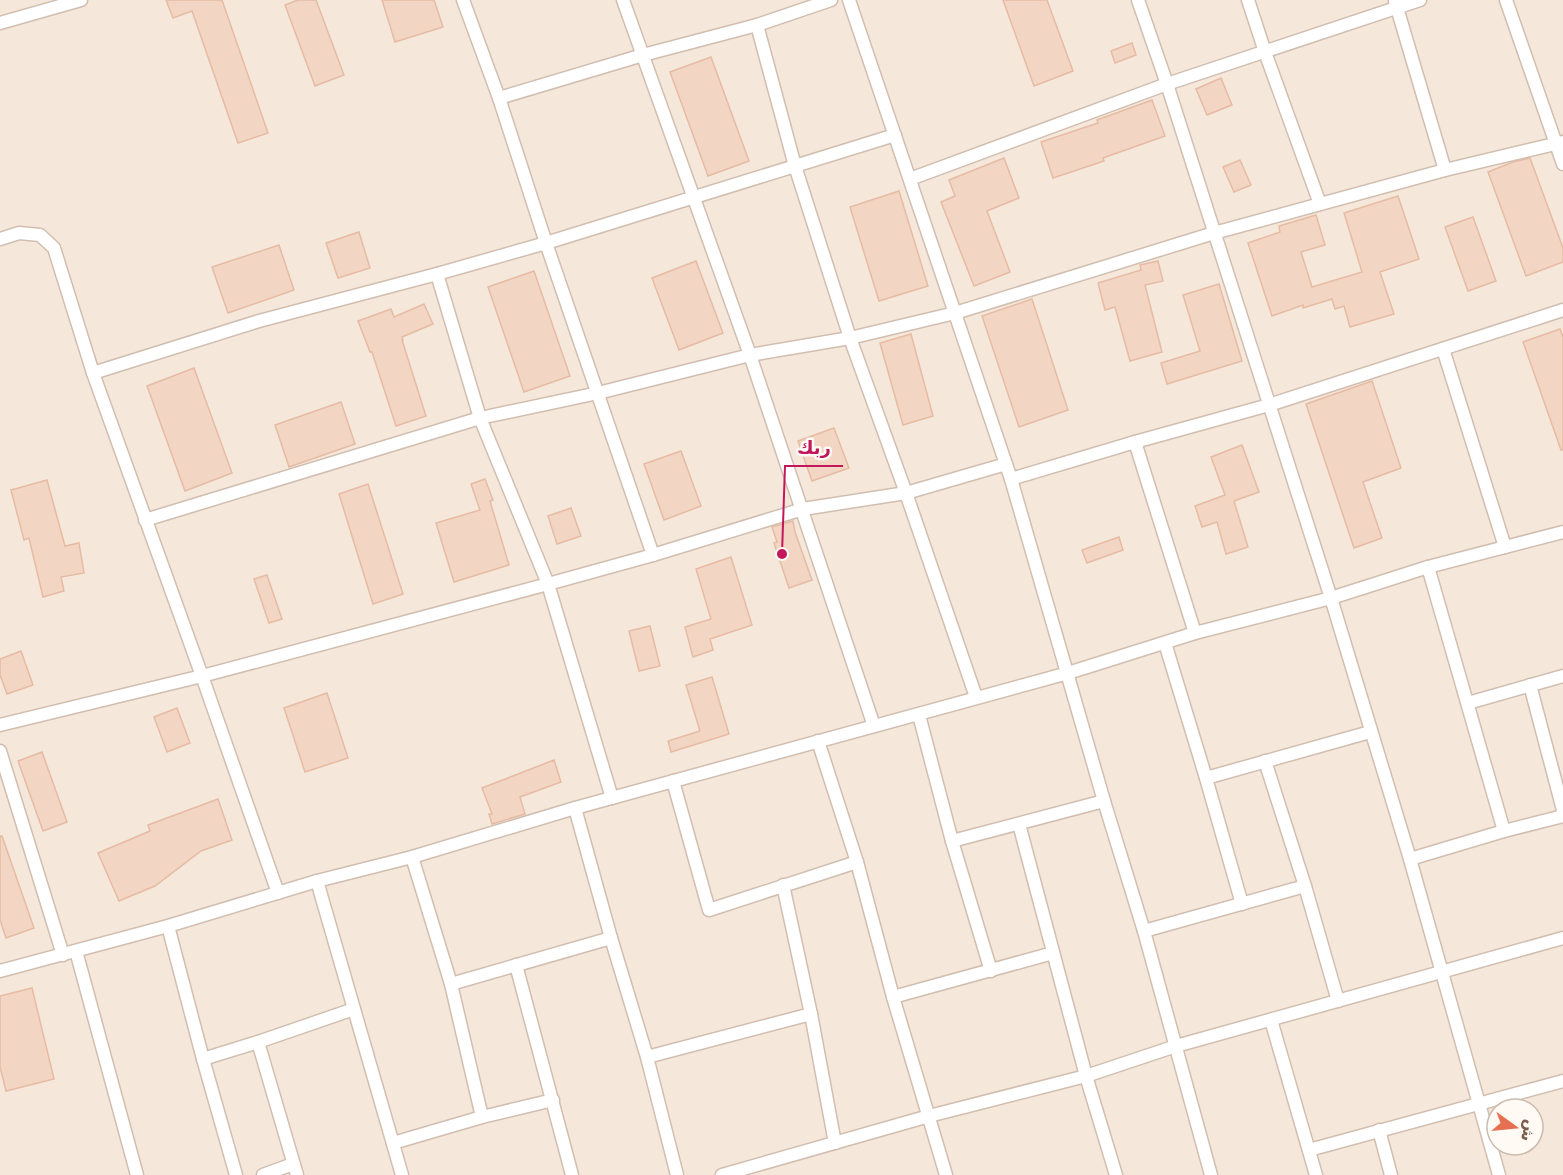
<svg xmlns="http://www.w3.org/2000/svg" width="1563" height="1175" font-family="'DejaVu Sans',Cairo,sans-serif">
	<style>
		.residential { fill: #f5e8da; fill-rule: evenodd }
		.building { fill: #f3d5c3; stroke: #e6bba3; stroke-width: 1.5 }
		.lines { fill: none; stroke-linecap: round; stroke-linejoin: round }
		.minor-casing { stroke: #d1beb0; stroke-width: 15 }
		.minor { stroke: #fff; stroke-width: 12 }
		.leader { fill: none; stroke: #c2185b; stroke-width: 2 }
		.callout-dot { fill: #c2185b; stroke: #fffaf3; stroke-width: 2 }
		.callout-label { font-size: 18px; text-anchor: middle; font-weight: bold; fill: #c2185b; stroke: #fffaf3; stroke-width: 5; stroke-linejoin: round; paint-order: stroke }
	</style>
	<rect width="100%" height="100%" fill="#fdf6ec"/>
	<path class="residential" d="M 0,0 L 1563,0 L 1563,1175 L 0,1175 ZM 1497,1109 L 1533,1109 L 1533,1145 L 1497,1145 Z"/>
	<g class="building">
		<polygon points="166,0 222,0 268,133 238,143 192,11 173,18"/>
		<polygon points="298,0 316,0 344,75 315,86 285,5"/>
		<polygon points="382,0 434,0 443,27 395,42"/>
		<polygon points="1003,0 1047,0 1073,71 1034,86"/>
		<polygon points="1132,43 1136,55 1115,63 1111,51"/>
		<polygon points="711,57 749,161 708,176 670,72"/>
		<polygon points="1221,78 1232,105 1207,115 1196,89"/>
		<polygon points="1152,100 1165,136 1103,158 1104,161 1053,178 1041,142 1098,123 1097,120"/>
		<polygon points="1004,158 1019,198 987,211 1010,272 974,286 941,202 955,196 949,180"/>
		<polygon points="1530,158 1563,248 1563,262 1526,276 1488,172 1513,162"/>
		<polygon points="1240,160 1251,185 1234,192 1223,167"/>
		<polygon points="899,191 928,286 879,301 850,207"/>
		<polygon points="1398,196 1419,259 1380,272 1394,314 1350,327 1344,306 1335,309 1332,299 1303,308 1303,305 1272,316 1248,243 1280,232 1279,226 1316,215 1325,245 1301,252 1312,287 1362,272 1344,213"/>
		<polygon points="1473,217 1496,281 1468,291 1445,227"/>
		<polygon points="359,232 370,268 338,278 326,243"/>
		<polygon points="279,245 294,290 228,313 212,267"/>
		<polygon points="696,261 723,333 679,350 652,278"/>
		<polygon points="1158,261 1163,281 1145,285 1162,352 1130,361 1115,307 1105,310 1098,283 1141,270 1140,265"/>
		<polygon points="534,271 570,376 524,392 488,287"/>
		<polygon points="1219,284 1242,361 1167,384 1161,363 1200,351 1183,295"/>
		<polygon points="1032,299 1068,410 1019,427 982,316"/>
		<polygon points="424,304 433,324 402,337 403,340 402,340 426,416 396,426 372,352 370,352 358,321 391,309 394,317"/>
		<polygon points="1560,329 1563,337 1563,450 1561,450 1523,342"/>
		<polygon points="911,334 933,416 903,425 880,343"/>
		<polygon points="194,368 232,473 185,491 147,386"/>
		<polygon points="1372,381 1401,468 1363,482 1382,538 1354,548 1306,404"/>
		<polygon points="341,402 355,444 289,467 275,425"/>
		<polygon points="834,428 849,468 812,481 798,441"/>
		<polygon points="1242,445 1259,492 1234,501 1248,547 1226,554 1217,522 1202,527 1195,506 1225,495 1211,457"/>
		<polygon points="681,451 701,506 664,520 644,464"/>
		<polygon points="485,479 493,500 490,501 509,565 454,582 436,523 480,510 471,484"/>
		<polygon points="47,480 65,546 79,543 84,573 61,577 64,591 43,597 29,538 24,540 11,490"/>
		<polygon points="368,484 403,594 373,604 339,494"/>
		<polygon points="571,508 581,536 557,544 548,516"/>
		<polygon points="793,521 795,532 812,580 789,588 774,543 777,542 772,527"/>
		<polygon points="1119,537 1123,550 1087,563 1082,550"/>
		<polygon points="731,557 752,625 710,639 713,650 693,657 685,627 711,619 696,569"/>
		<polygon points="267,575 282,619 269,623 254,579"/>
		<polygon points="650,626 660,666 639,671 629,631"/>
		<polygon points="21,651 33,685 7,694 0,675 0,659"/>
		<polygon points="712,677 729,734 671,752 668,741 700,731 686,685"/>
		<polygon points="327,693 348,758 305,772 284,708"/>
		<polygon points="177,708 190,743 167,752 154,717"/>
		<polygon points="42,752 67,822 43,831 18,761"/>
		<polygon points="554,760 561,782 520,797 525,814 492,824 489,814 492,814 482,788"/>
		<polygon points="218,799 232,840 201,851 155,886 119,901 98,853 150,831 148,825"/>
		<polygon points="0,836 2,836 34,928 6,938 0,920"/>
		<polygon points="32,988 54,1079 6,1091 0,1067 0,996"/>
	</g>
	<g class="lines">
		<defs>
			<g id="minor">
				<polyline points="463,0 499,98 546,243 653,555"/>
				<polyline points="623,0 750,355 874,726"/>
				<polyline points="849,0 1011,479 1104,801 1144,931 1211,1175"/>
				<polyline points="1138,0 1167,84 1331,598 1410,859 1499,1175"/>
				<polyline points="1248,0 1265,52 1320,204"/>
				<polyline points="1506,0 1563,164"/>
				<polyline points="1395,1 1445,170"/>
				<polyline points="0,23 81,0"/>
				<polyline points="757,25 795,166 850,338 906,493 976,697"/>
				<polyline points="499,98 643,55 757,25 831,0"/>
				<polyline points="910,179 1167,84 1420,0"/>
				<polyline points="0,239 19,233 40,235 54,248 93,373 202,676 278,893"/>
				<polyline points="437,274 480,418 548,584 612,798"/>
				<polyline points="1443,349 1505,547"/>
				<polyline points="93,373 259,321 437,274 546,243 895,135"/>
				<polyline points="1135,442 1195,633"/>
				<polyline points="1011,479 1135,442 1269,405 1563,310"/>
				<polyline points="145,520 480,418 598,393 750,355 850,338 955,313 1214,233 1445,170 1563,142"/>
				<polyline points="1428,567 1504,831"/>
				<polyline points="1165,643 1206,778 1242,904"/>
				<polyline points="1530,685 1563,810"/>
				<polyline points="1468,703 1563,676"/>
				<polyline points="919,715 952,841 991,971"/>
				<polyline points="0,725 202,676 548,584 653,555 803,509 906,493 1006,464"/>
				<polyline points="818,741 857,862 893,997 946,1175"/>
				<polyline points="0,751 63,955"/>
				<polyline points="1265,761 1305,886 1338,1001"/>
				<polyline points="1206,778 1370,732"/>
				<polyline points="673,781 709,910 857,862"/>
				<polyline points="575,808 611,938 647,1057 677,1175"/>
				<polyline points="1019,824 1086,1076 1116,1175"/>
				<polyline points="952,841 1104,801"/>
				<polyline points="412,857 451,984 482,1117"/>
				<polyline points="1410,859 1504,831 1563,816"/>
				<polyline points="317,881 402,1175"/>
				<polyline points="783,885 811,1014 835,1143"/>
				<polyline points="168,926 203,1059 236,1175"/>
				<polyline points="1144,931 1305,886"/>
				<polyline points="76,951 137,1175"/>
				<polyline points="516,965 572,1175"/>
				<polyline points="0,971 168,926 317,881 412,857 575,808 1068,673 1195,633 1331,598 1428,567 1563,532"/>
				<polyline points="451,984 611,938"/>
				<polyline points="893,997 1053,953"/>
				<polyline points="1271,1020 1316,1175"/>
				<polyline points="258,1042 297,1175"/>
				<polyline points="647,1057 811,1014"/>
				<polyline points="203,1059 258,1042 354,1009"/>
				<polyline points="1379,1130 1391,1175"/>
				<polyline points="393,1143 482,1117 553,1100"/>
				<polyline points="1309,1150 1563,1081"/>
				<polyline points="263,1175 293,1164"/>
				<polyline points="722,1175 929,1116 1086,1076 1176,1046 1563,938"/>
			</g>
		</defs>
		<use href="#minor" class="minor-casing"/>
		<use href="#minor" class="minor"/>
	</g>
	<path class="leader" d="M782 554L785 466H843"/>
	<circle class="callout-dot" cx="782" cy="554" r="6"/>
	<g class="callout-label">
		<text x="814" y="454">ربك</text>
	</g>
	<g transform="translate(1515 1127) rotate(105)"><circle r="28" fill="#fffaf3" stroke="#cabbb1" stroke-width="1.5"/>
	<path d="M0-4.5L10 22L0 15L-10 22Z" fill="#e76f51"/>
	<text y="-9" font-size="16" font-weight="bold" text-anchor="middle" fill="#7a5c4d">ش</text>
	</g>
</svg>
